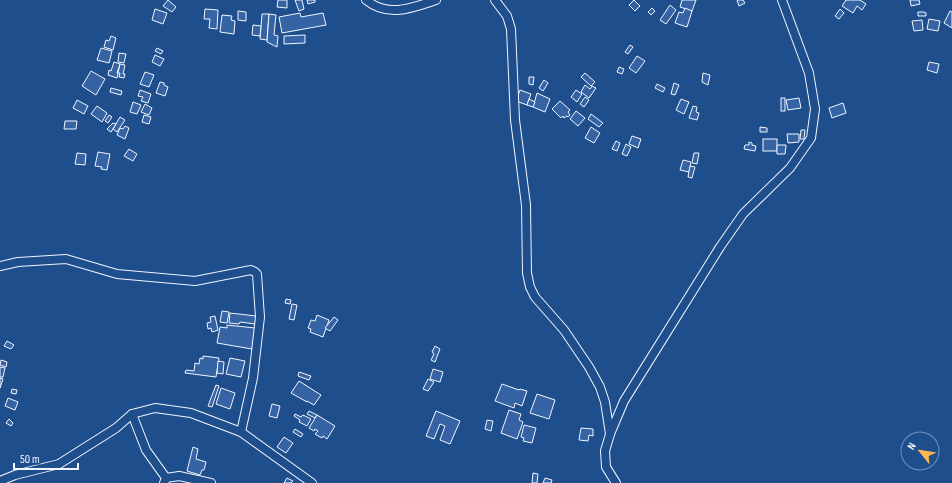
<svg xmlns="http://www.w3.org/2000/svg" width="952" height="483" font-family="'Sofia Sans Condensed',sans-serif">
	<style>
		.building { fill: #3563a3; stroke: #f2f6ff }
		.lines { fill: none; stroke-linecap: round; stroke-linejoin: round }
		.street-casing { stroke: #f2f6ff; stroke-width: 10 }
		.street { stroke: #1f4e8c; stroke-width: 8 }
	</style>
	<rect width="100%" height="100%" fill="#1f4e8c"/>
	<g class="building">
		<polygon points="168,0 176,7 172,12 163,6"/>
		<polygon points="278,0 287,0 287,8 277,7"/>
		<polygon points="295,0 302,0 304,9 299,11"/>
		<polygon points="307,0 315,0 315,2 308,4"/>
		<polygon points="634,0 640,6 635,11 629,5"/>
		<polygon points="682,0 696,0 692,11 680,7"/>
		<polygon points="737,0 743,0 745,3 739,6"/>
		<polygon points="846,0 860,0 866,4 862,10 857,6 853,13 842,6"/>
		<polygon points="910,0 919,0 920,4 911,6"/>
		<polygon points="670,5 676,10 666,24 660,20"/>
		<polygon points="652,8 655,11 651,15 648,12"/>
		<polygon points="685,8 692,11 687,27 675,23 679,12 683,13"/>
		<polygon points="155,9 167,13 163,24 152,20"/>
		<polygon points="205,9 218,10 217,29 209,28 210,19 204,19"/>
		<polygon points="840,9 844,13 839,19 835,16"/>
		<polygon points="238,11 246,12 246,21 238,20"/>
		<polygon points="950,11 952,12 952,28 944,23"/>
		<polygon points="918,12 924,12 926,13 926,16 918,16"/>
		<polygon points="300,13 301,17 323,13 326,25 282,33 279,17"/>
		<polygon points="262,14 269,14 267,40 260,39"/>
		<polygon points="269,14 276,15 274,35 278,36 277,47 267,42"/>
		<polygon points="222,15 232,16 231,20 235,21 234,34 220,32"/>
		<polygon points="929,19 940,21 938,31 927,29"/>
		<polygon points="922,20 923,30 914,31 912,21"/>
		<polygon points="253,25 261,26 260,36 252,35"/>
		<polygon points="305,35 305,43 284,44 284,36"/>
		<polygon points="111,36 116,38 113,50 104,47 106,40 109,41"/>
		<polygon points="630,45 633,47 628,54 625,52"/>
		<polygon points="101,48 112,51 109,63 97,60"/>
		<polygon points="157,48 163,51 161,54 155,51"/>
		<polygon points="119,53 126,54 124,63 118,62"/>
		<polygon points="155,55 164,59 160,66 152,62"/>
		<polygon points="637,56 645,61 636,73 629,68"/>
		<polygon points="114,62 120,64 117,73 118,74 117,78 108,75 109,70 111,71"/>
		<polygon points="929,62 939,64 937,73 927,70"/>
		<polygon points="120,64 125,65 123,74 125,74 124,78 119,77 120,73 118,73"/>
		<polygon points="619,67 624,69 622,74 617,72"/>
		<polygon points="91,71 105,79 96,95 82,86"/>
		<polygon points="145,72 154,75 149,87 140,84"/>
		<polygon points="585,73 595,82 591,86 581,77"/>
		<polygon points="703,73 710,75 708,85 702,82"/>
		<polygon points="529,77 534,77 533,85 529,84"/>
		<polygon points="544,80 548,83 543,91 539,88"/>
		<polygon points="160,82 164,83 164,85 168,87 165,96 156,93"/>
		<polygon points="674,83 679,85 675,95 671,94"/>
		<polygon points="657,84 665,88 663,92 655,88"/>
		<polygon points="585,85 590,89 592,86 596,88 589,98 581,92"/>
		<polygon points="111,88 122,91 121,95 110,92"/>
		<polygon points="140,90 151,94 148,103 141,101 143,97 138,96"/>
		<polygon points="520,90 531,94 527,105 516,101"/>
		<polygon points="576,90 582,94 577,102 571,97"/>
		<polygon points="537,93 550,99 545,112 533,107"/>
		<polygon points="585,97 589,100 584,107 580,104"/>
		<rect x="781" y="98" width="4" height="13"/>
		<polygon points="799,98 801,108 788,110 786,100"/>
		<polygon points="529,99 535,102 533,107 527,105"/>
		<polygon points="681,99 689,102 684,114 676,110"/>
		<polygon points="77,100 88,106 84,114 73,108"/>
		<polygon points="560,101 570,110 568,112 570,115 568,117 567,116 564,118 563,116 561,118 552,109"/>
		<polygon points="133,102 141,105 137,114 130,112"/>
		<polygon points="843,103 846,113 832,118 829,108"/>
		<polygon points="145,104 152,108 149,115 141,112"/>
		<polygon points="97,106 107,113 102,122 91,114"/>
		<polygon points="693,106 697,107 696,112 699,113 697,120 689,118"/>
		<polygon points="576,111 585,118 578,126 570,119"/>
		<polygon points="591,114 603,123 599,127 588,119"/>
		<polygon points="109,115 112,117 108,123 105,121"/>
		<polygon points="144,115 151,117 149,124 142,122"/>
		<polygon points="120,117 125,120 117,132 113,129"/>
		<polygon points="65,121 77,121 76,129 64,129"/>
		<polygon points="113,123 116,124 111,132 107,129"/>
		<polygon points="125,126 129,128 125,139 117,135 120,128 123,129"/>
		<polygon points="591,127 600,133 594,143 585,138"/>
		<polygon points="760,127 767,128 767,132 760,132"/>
		<polygon points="801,130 805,130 804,139 800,139"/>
		<polygon points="787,134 799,134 799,142 788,143"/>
		<polygon points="632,136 641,139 638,148 629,144"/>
		<rect x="763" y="139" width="14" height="12"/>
		<polygon points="616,141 620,143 617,151 612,149"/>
		<polygon points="749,142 752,143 752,145 756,146 755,151 744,149 745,145 749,145"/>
		<polygon points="626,144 631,147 627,156 622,154"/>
		<polygon points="777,145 786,145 785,154 777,154"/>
		<polygon points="129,149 137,154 133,161 124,156"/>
		<polygon points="98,152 110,154 107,170 101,169 102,167 95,166"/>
		<polygon points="77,153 86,154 85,165 75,164"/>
		<polygon points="694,153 699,153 697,164 692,163"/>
		<polygon points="683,160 691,162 689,172 680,170"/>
		<polygon points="690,166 695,167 692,178 688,177"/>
		<polygon points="286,299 291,300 290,304 285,303"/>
		<polygon points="292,304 297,305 294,320 289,319"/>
		<polygon points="222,311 229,312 227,323 220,322"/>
		<polygon points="230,313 256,316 255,324 240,322 239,324 229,323"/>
		<polygon points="317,315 329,320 323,337 310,332 311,329 308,328 311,320 315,321"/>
		<polygon points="215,316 218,330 212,332 211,328 208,329 207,323 211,322 210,317"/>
		<polygon points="334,317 338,320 330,331 325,328"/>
		<polygon points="227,325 255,328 252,349 217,343 220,327 227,328"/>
		<polygon points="7,341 14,345 11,349 4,346"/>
		<polygon points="435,346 440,349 435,362 431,360 434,354 432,352"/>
		<polygon points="203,356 219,358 216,377 185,373 186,370 194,371 195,363 199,364 200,358 203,359"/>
		<polygon points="230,358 245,361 241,377 226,374"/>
		<polygon points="1,360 7,362 6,367 0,365"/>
		<polygon points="218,361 224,362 223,374 217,373"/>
		<polygon points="0,367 5,368 3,377 0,377"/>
		<polygon points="433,369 443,372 440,382 430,379"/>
		<polygon points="299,372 311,376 309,380 298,376"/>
		<polygon points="0,378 3,379 0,388"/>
		<polygon points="428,379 434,382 428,391 423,389"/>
		<polygon points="299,381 321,395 314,405 307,401 307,402 291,393"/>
		<polygon points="502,384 519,390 520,389 527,391 522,406 515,403 514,408 495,401"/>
		<polygon points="216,385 219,386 212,407 208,406"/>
		<polygon points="221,388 235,393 230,409 216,404"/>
		<polygon points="12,389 17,390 16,394 11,393"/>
		<polygon points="537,394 555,400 549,419 530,413"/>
		<polygon points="8,398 18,402 15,410 5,406"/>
		<polygon points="272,404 280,406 277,418 269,416"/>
		<polygon points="509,410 521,414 519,420 523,422 517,439 501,433"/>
		<polygon points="309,411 317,415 315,418 307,414"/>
		<polygon points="436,411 460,421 450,444 440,440 445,426 440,424 434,439 426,436"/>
		<polygon points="295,414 301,417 303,415 311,419 307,426 299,422 300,420 294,416"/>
		<polygon points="317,415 335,426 327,439 323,436 322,438 315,434 318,431 315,429 314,431 309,428"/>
		<polygon points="9,419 13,423 11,426 6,423"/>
		<polygon points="487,420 493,421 491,431 485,429"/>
		<polygon points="524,425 536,428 532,443 523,441 524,438 521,437"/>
		<polygon points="581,428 593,429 593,436 589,435 588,441 579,440"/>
		<polygon points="295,429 303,434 301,437 293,432"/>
		<polygon points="284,437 293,443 286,453 277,447"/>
		<polygon points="193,447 198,449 196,459 206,462 204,470 202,470 200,475 187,471"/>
		<polygon points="533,473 538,474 537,483 532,483"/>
		<polygon points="287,478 293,481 291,483 284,483"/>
		<polygon points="545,478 552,480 551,483 543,483"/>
	</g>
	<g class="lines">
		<defs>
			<g id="street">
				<path d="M 366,0 C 388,18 412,8 436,0"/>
				<polyline points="495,0 507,16 511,29 515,120 526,205 527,273 530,287 535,297 564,330 589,367 600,387 605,402 610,434"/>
				<polyline points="0,266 18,262 66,259 117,274 195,281 251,270 255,272 257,274 260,317 253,378 241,432"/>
				<polyline points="132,414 146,450 166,478 164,483"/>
				<polyline points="166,478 179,476 211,483"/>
				<polyline points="0,481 15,475 59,464 116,428 132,414 155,408 191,413 241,432 312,483"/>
				<polyline points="616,483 606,467 605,451 610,434 624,401 720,247 743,214 790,168 811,138 815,109 809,73 782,0"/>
			</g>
		</defs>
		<use href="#street" class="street-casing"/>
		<use href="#street" class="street"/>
	</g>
	<g transform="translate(920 451) rotate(300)"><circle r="19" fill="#1f4e8c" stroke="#7391ba"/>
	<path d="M0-3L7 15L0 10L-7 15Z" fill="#ffb74d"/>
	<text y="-6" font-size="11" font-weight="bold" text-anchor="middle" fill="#f2f6ff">N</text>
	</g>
	<path d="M14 463v6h64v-6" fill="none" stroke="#f2f6ff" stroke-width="2"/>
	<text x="20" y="463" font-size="12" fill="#f2f6ff" stroke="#1f4e8c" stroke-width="3" paint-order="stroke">50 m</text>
</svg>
